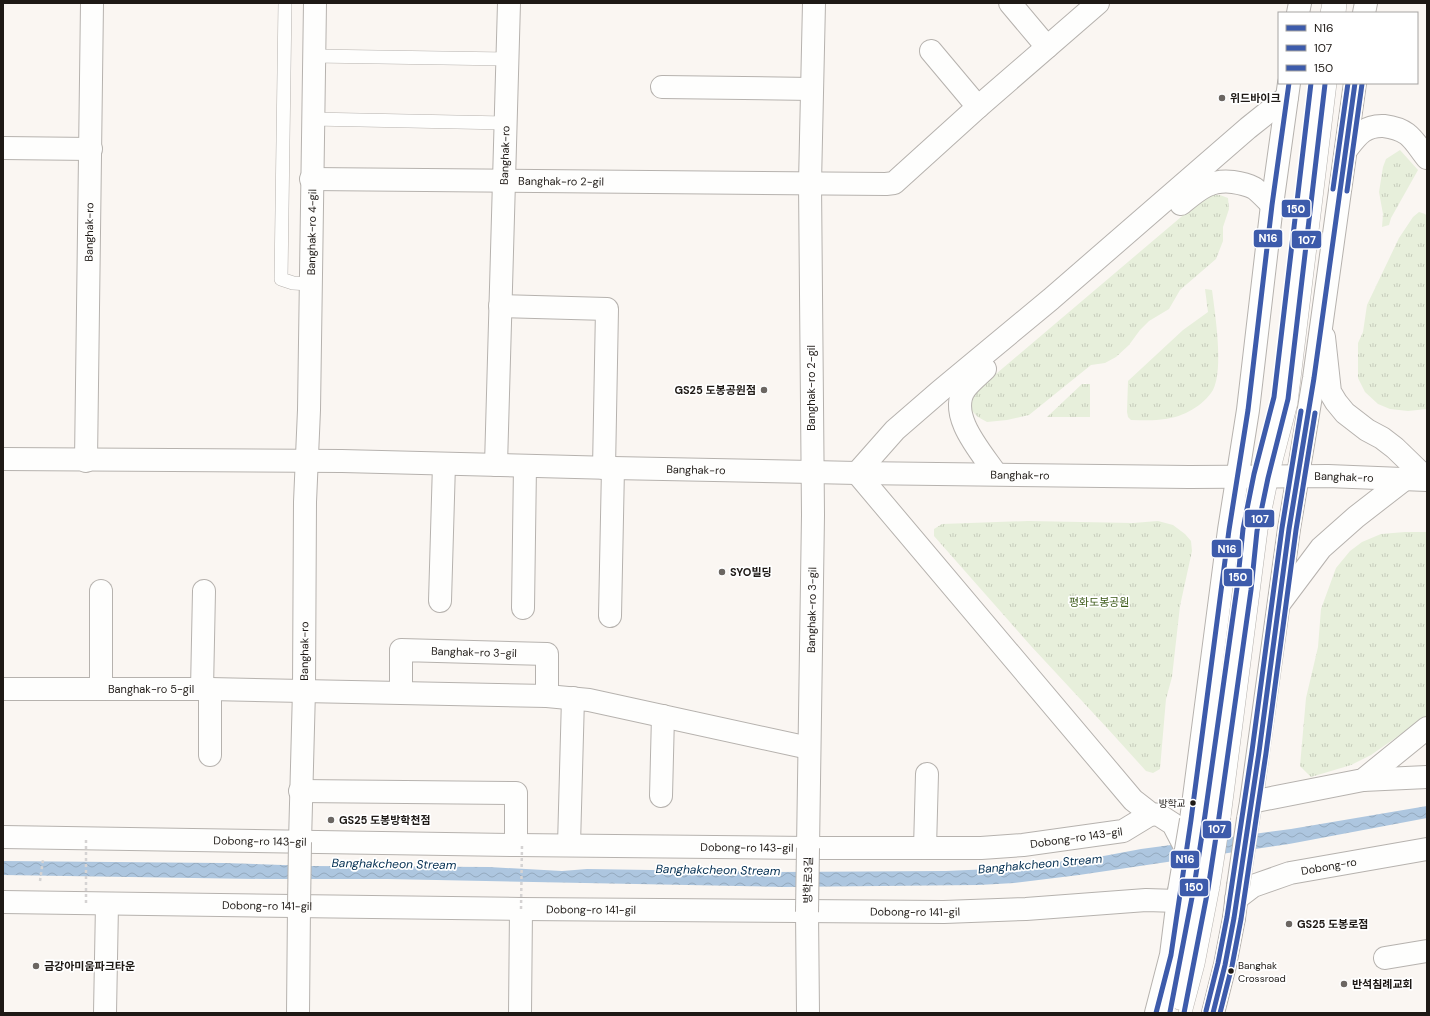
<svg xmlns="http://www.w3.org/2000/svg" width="1430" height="1016" font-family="'DM Sans','Noto Sans KR',sans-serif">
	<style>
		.grass { fill: url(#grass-tufts) }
		.water { fill: url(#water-waves) }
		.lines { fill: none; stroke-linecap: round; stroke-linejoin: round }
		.service-casing { stroke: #b6b2ae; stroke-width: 14 }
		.minor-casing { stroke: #b6b2ae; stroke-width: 24 }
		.tertiary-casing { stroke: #b6b2ae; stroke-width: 24 }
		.secondary-casing { stroke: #b6b2ae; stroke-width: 24 }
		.primary-casing { stroke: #b6b2ae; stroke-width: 24 }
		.path { stroke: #d5d3d3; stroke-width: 2.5; stroke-dasharray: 3 3; stroke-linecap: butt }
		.service { stroke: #fefefd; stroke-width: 13 }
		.minor { stroke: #fefefd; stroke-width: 22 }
		.tertiary { stroke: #fefefd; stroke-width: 22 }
		.secondary { stroke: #fefefd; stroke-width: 22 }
		.primary { stroke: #fefefd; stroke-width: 22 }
		.service-bridge-casing { stroke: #b6b2ae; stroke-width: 14; stroke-linecap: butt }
		.minor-bridge-casing { stroke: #b6b2ae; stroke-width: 24; stroke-linecap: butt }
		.primary-bridge-casing { stroke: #b6b2ae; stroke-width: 24; stroke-linecap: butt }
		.path-bridge { stroke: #d5d3d3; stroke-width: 2.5; stroke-dasharray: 3 3; stroke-linecap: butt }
		.service-bridge { stroke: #fefefd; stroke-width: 13 }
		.minor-bridge { stroke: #fefefd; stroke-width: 22 }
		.primary-bridge { stroke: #fefefd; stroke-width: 22 }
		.bus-1-casing { stroke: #fff; stroke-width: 8 }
		.bus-2-casing { stroke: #fff; stroke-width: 8 }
		.bus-3-casing { stroke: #fff; stroke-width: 8 }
		.bus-1 { stroke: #3d5bab; stroke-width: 5 }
		.bus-2 { stroke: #3d5bab; stroke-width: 5 }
		.bus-3 { stroke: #3d5bab; stroke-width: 5 }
		.poi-dot { fill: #6b6662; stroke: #fff; stroke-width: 1.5 }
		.bus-dot { fill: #1e1915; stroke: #fff; stroke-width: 1.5 }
		.labels { text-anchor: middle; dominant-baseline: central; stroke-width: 3.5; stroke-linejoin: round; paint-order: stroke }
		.bus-label { font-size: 10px; fill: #1e1915; stroke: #fff; text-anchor: end }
		.poi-label { font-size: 11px; font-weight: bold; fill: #1e1915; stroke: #fff; text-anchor: start }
		.street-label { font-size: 11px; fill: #1e1915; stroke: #fff }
		.park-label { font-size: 11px; fill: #3c5a19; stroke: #fff }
		.water-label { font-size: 12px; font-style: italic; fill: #002d50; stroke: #fff }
		.line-badge { stroke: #fff; stroke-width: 1.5 }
		.badge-label { font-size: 11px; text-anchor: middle; font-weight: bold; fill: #fff }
	</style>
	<defs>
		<pattern id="grass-tufts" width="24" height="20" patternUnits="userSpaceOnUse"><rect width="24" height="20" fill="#e7efdb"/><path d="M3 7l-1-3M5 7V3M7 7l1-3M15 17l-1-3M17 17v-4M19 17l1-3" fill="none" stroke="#c6ccbb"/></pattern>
		<pattern id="water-waves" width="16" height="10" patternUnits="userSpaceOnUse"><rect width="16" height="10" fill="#adc6df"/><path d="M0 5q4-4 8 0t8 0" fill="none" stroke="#94aabe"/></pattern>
	</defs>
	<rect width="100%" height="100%" fill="#faf6f2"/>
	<g class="grass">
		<polygon points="1400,150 1418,170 1391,218 1389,225 1382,227 1383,214 1379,192 1383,167 1386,159"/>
		<path d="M 1214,195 L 1220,195 L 1228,198 L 1229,209 L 1223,227 L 1223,241 L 1216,259 L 1180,290 L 1169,309 L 1149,321 L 1140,330 L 1129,345 L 1116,357 L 1105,363 L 1091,365 L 1029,415 L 1007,420 L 987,422 L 978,417 L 971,410 C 971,395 979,388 990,379 L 1181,217 L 1197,202 Z"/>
		<polygon points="1419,212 1425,214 1427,216 1427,409 1408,411 1390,409 1378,404 1365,392 1358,378 1358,343 1363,332 1367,305 1399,238 1413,217"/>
		<path d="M 1205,289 L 1212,290 C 1215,314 1224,369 1213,390 C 1203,406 1183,417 1165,419 C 1154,421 1142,420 1131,420 L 1128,417 L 1127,412 L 1128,381 L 1183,330 L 1208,312 Z"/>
		<polygon points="1082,384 1090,384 1090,417 1047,417"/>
		<polygon points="1028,521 1133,523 1158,521 1173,525 1185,534 1191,541 1192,551 1180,606 1172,677 1166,699 1160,769 1153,773 1146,771 1108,729 1031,646 934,536 934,529 942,524"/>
		<polygon points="1405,532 1427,532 1427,716 1371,755 1351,765 1311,777 1300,766 1306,698 1318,647 1321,609 1336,568 1350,551 1362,542 1381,534"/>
	</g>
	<polygon class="water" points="1427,806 1427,818 1289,844 1079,875 1014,883 979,885 784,887 387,879 264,879 3,875 3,861 224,863 311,866 489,867 562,871 587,869 774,872 946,871 991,869 1093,858 1141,849 1291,829"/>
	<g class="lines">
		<defs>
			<g id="service">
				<polyline points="285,3 281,279 293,283 310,284"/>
				<polyline points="1327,13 1329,3"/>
				<polyline points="1339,13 1340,3"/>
				<polyline points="314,56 507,59"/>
				<polyline points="312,119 505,123"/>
				<polyline points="1212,816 1244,589 1250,530 1261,476 1281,398 1318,83"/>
				<polyline points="1224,817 1261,530 1272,476 1291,403 1330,83"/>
				<polyline points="1179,1003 1201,888"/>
				<polyline points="1185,1013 1198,964 1213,887"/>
			</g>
			<g id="minor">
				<polyline points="1010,3 1047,47"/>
				<polyline points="931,51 978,107"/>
				<polyline points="662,87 812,89"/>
				<polyline points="3,148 91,149"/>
				<path id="s1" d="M 311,179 L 886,184 L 894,183 L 978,107 L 1098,3"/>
				<polyline points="500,306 607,309 604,468"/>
				<path id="s2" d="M 86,461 L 92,3"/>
				<path id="s3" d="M 496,465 L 509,3"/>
				<polyline points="440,601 444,464"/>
				<polyline points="523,608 525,466"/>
				<polyline points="610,616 613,468"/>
				<path id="s4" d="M 3,689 L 210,689 L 547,696 L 589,700 L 809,748"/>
				<polyline points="101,689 101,591"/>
				<polyline points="202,689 204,591"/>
				<polyline points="210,689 210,755"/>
				<path id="s5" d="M 401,692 L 401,650 L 547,654 L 547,696"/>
				<polyline points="1363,780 1427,777"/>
				<polyline points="300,791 516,793 516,845"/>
				<polyline points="661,796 663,716"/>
				<path id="s6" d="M 3,837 L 516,845 L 808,848 L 981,848 L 1023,845 L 1123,831 L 1151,814"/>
				<path id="s7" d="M 300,842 L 304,690 L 305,502 L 309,410 L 315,3"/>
				<polyline points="569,845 573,698"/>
				<path id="s8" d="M 808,848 L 813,515 L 810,183 L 814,3"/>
				<polyline points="925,848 927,774"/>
				<path id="s9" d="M 1236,899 L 1253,886 L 1290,873 L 1427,849"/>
				<path id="s10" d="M 3,902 L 521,909 L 944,912 L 1026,909 L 1146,900 L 1178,901"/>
				<polyline points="807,912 808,1013"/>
				<polyline points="1385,958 1427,951"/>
				<polyline points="105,1013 107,904"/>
				<polyline points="298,1013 299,906"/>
				<polyline points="520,1013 521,909"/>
			</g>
			<polyline id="tertiary" points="812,472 857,473"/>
			<g id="secondary">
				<path d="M 1346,150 C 1357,136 1364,125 1384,126 C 1392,127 1400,129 1407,134 C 1415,140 1421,151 1427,158"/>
				<path d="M 1181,204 C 1198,190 1210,179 1233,182 C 1240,183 1248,185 1254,188 C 1261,193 1266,199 1272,205"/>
				<polyline points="1324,337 1330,392 1336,402 1345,413 1367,430 1382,438 1395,448 1427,479"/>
				<path d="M 985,369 C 979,375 971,381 965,389 C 947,415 982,453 996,474"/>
				<path id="s11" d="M 3,459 L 342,461 L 613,468 L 812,472"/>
				<polyline points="857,473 895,430 940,391 1051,299 1248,128 1287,97"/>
				<path id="s12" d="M 857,473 L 1189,477 L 1328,476 L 1427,480"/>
				<polyline points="857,473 1133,800 1151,814 1159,815 1173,824 1186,849"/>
				<polyline points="1279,604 1321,548 1356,517 1405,479"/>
				<polyline points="1248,819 1251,802 1363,780 1427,728"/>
				<polyline points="1234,918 1238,886"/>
			</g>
			<g id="primary">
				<polyline points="1298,13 1300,3"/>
				<polyline points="1364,13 1366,3"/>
				<polyline points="1251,802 1289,529 1314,378 1355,83"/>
				<polyline points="1191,820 1229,530 1248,410 1272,205 1289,83"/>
				<polyline points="1156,1013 1171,955 1179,891"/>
				<polyline points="1213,1013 1225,965 1234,918"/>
			</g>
		</defs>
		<use href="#service" class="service-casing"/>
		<use href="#minor" class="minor-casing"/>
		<use href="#tertiary" class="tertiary-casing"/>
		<use href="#secondary" class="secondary-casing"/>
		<use href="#primary" class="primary-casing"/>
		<polyline class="path" points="40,881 43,860"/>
		<use href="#service" class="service"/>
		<use href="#minor" class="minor"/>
		<use href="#tertiary" class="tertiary"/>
		<use href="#secondary" class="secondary"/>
		<use href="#primary" class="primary"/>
		<defs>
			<g id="service-bridge">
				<polyline points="1213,887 1224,817"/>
				<polyline points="1201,888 1212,816"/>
			</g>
			<g id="minor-bridge">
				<polyline points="299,906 300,842"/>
				<polyline points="807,912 808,848"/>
			</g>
			<g id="primary-bridge">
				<polyline points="1238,886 1248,819"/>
				<polyline points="1179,891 1191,820"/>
			</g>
		</defs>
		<use href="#service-bridge" class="service-bridge-casing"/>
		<use href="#minor-bridge" class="minor-bridge-casing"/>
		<use href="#primary-bridge" class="primary-bridge-casing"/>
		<g class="path-bridge">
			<polyline points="86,903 86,838"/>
			<polyline points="521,909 522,845"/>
		</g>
		<use href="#service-bridge" class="service-bridge"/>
		<use href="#minor-bridge" class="minor-bridge"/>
		<use href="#primary-bridge" class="primary-bridge"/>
		<defs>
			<g id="bus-1">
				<polyline points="1156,1013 1171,955 1191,820 1229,530 1248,410 1272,205 1289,83"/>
				<polyline points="1213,1013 1225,965 1234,918 1259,752 1289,529 1314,378 1355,83"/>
			</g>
			<g id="bus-2">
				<polyline points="1347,191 1362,84"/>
				<polyline points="1184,1013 1208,889 1219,817 1251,590 1257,531 1268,478 1288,399 1325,84"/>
				<polyline points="1220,1013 1232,966 1241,919 1266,753 1296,530 1315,413"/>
			</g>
			<g id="bus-3">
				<polyline points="1333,189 1348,83"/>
				<polyline points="1206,1011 1218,963 1227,917 1252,751 1282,528 1301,411"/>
				<polyline points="1170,1012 1194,887 1205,815 1237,588 1243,529 1254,474 1274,397 1311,83"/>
			</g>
		</defs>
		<use href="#bus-1" class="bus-1-casing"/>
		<use href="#bus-2" class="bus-2-casing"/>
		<use href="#bus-3" class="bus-3-casing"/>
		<use href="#bus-1" class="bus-1"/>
		<use href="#bus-2" class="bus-2"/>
		<use href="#bus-3" class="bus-3"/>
	</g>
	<g class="poi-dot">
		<circle cx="1222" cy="98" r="4"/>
		<circle cx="764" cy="390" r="4"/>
		<circle cx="722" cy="572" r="4"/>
		<circle cx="331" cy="820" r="4"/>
		<circle cx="1289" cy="924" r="4"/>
		<circle cx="36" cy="966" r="4"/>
		<circle cx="1344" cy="984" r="4"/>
	</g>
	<g class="bus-dot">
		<circle cx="1193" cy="803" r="3.5"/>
		<circle cx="1231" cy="971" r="3.5"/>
	</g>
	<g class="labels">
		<g class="bus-label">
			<text x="1186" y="803">방학교</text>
			<text x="1238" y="965" text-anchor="start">Banghak<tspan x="1238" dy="13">Crossroad</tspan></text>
		</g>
		<g class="poi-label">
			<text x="1230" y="98">위드바이크</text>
			<text x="756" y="390" text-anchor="end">GS25 도봉공원점</text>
			<text x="730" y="572">SYO빌딩</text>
			<text x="339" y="820">GS25 도봉방학천점</text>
			<text x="1297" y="924">GS25 도봉로점</text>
			<text x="44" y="966">금강아미움파크타운</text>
			<text x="1352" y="984">반석침례교회</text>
		</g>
		<g class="street-label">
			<text stroke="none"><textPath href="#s3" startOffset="310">Banghak-ro</textPath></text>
			<text stroke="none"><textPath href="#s1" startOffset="250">Banghak-ro 2-gil</textPath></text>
			<text stroke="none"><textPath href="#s2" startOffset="229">Banghak-ro</textPath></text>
			<text stroke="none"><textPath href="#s7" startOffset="610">Banghak-ro 4-gil</textPath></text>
			<text transform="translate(811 388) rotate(-90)">Banghak-ro 2-gil</text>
			<text stroke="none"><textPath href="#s11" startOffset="693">Banghak-ro</textPath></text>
			<text stroke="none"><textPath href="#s12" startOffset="163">Banghak-ro</textPath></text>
			<text stroke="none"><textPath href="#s12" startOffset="487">Banghak-ro</textPath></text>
			<text stroke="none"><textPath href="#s8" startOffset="238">Banghak-ro 3-gil</textPath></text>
			<text stroke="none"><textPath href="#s7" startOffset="191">Banghak-ro</textPath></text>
			<text stroke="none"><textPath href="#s5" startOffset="115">Banghak-ro 3-gil</textPath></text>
			<text stroke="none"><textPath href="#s4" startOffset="148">Banghak-ro 5-gil</textPath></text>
			<text stroke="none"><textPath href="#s6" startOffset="1074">Dobong-ro 143-gil</textPath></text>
			<text stroke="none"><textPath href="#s6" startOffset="257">Dobong-ro 143-gil</textPath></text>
			<text stroke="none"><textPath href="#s6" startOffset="744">Dobong-ro 143-gil</textPath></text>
			<text stroke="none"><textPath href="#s9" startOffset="100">Dobong-ro</textPath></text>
			<text transform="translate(808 880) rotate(-89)">방학로3길</text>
			<text stroke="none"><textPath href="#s10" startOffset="264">Dobong-ro 141-gil</textPath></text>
			<text stroke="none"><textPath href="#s10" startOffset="588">Dobong-ro 141-gil</textPath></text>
			<text stroke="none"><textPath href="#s10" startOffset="912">Dobong-ro 141-gil</textPath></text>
		</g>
		<g class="park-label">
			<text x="1099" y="602">평화도봉공원</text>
		</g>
		<g class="water-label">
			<text transform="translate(394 864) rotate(1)">Banghakcheon Stream</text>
			<text transform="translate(1040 864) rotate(-5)">Banghakcheon Stream</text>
			<text transform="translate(718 870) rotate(1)">Banghakcheon Stream</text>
		</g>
	</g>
	<g class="line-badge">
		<rect x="1281" y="199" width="30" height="19" rx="4" fill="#3d5bab"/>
		<rect x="1253" y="229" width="30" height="19" rx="4" fill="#3d5bab"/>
		<rect x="1291" y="230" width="31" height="19" rx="4" fill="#3d5bab"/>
		<rect x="1244" y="509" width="31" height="19" rx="4" fill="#3d5bab"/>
		<rect x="1211" y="539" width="31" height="19" rx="4" fill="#3d5bab"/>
		<rect x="1223" y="568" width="30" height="19" rx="4" fill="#3d5bab"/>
		<rect x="1202" y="820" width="30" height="19" rx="4" fill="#3d5bab"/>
		<rect x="1170" y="850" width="30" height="19" rx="4" fill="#3d5bab"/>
		<rect x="1179" y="878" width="30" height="19" rx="4" fill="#3d5bab"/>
	</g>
	<g class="badge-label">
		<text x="1296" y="213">150</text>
		<text x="1268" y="242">N16</text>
		<text x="1307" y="244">107</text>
		<text x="1260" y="523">107</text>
		<text x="1227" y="553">N16</text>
		<text x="1238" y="581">150</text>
		<text x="1217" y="833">107</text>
		<text x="1185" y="863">N16</text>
		<text x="1194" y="891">150</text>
	</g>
	<rect width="1430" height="1016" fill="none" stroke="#1e1915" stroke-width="8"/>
	<rect x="1278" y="12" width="140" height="72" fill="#ffffff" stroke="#a5a3a1"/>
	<rect x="1286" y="25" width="20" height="6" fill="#3d5bab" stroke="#a5a3a1"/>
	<text x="1314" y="32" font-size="12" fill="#1e1915">N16</text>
	<rect x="1286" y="45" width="20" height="6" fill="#3d5bab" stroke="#a5a3a1"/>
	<text x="1314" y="52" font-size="12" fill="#1e1915">107</text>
	<rect x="1286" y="65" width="20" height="6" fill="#3d5bab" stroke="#a5a3a1"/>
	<text x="1314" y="72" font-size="12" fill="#1e1915">150</text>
</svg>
